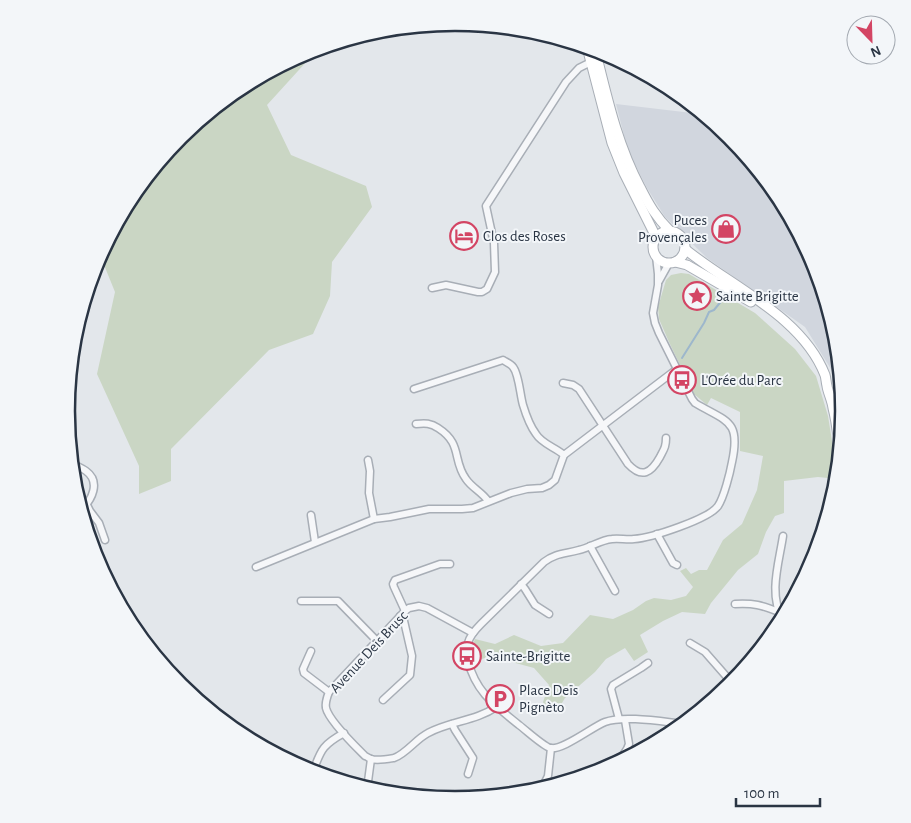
<svg xmlns="http://www.w3.org/2000/svg" width="911" height="823" font-family="'Alegreya Sans',sans-serif">
	<style>
		.built { fill: #d1d6de }
		.green { fill: #cad6c4 }
		.lines { fill: none; stroke-linecap: round; stroke-linejoin: round }
		.stream { stroke: #9db7cc; stroke-width: 2 }
		.minor-casing { stroke: #a8aeb6; stroke-width: 9 }
		.secondary-casing { stroke: #a8aeb6; stroke-width: 11 }
		.minor { stroke: #f6f7f9; stroke-width: 6 }
		.secondary { stroke: #fff; stroke-width: 9 }
		.labels { text-anchor: middle; dominant-baseline: central; stroke-width: 4; stroke-linejoin: round; paint-order: stroke }
		.poi-label { font-size: 15px; fill: #2a3544; stroke: #f3f6f9; text-anchor: start }
		.street-label { font-size: 15px; fill: #2a3544; stroke: #f3f6f9 }
		.rim { fill: none; stroke: #2a3544; stroke-width: 2.5 }
	</style>
	<rect width="100%" height="100%" fill="#e3e7eb"/>
	<polygon class="built" points="616,104 692,113 696,108 731,137 779,196 815,263 837,336 842,387 805,327 707,258 665,217 647,188 628,151"/>
	<g class="green">
		<polygon points="318,49 267,105 291,155 366,186 372,207 332,262 330,296 313,334 269,350 171,449 171,481 139,494 139,466 97,374 115,292 100,255 132,195 181,136 240,88 307,52"/>
		<polygon points="681,273 689,274 755,313 795,349 816,376 828,416 838,479 818,477 784,481 784,513 775,516 766,532 758,554 738,570 711,603 705,614 682,612 663,621 640,635 648,652 634,661 625,648 606,659 595,672 565,698 557,711 546,710 543,702 549,685 534,668 490,656 474,662 471,650 475,639 495,644 514,635 541,646 563,643 590,615 613,619 633,610 646,601 654,598 671,600 686,596 693,587 680,571 686,568 691,574 699,570 707,570 723,540 742,524 757,490 763,456 740,451 740,412 711,398 707,405 694,394 669,342 659,319 658,307 666,280 671,275"/>
	</g>
	<g class="lines">
		<polyline class="stream" points="682,358 704,323 709,312 714,310 723,299"/>
		<defs>
			<g id="minor">
				<path d="M 656,256 L 658,274 L 658,285 L 653,313 L 655,323 L 659,333 L 692,399 L 695,403 C 727,422 741,420 732,462 C 730,473 724,497 718,506 C 709,519 651,538 634,539 C 627,540 619,538 612,539 C 600,540 590,548 579,550 C 565,554 556,553 544,562 L 481,624 C 476,629 470,635 468,643 C 466,649 467,655 468,661 C 476,693 496,706 519,725 C 527,731 542,745 550,748 C 562,751 592,727 605,722 C 624,715 664,722 685,724"/>
				<polyline points="659,281 669,263"/>
				<polyline points="432,288 446,285 478,292 482,292 487,289 495,272 494,243 486,206 566,82 579,68 591,62"/>
				<path d="M 563,383 L 573,385 L 579,389 L 628,464 C 642,479 651,473 660,457 C 664,449 666,447 666,438"/>
				<path d="M 414,389 L 503,360 C 506,362 511,364 513,367 C 519,374 520,395 523,405 C 526,415 530,426 536,434 C 542,444 555,447 564,455"/>
				<path d="M 416,424 C 425,423 431,423 438,428 C 463,444 452,460 466,479 C 472,488 482,492 488,501"/>
				<polyline points="368,460 370,471 369,493 374,519"/>
				<path d="M 72,463 C 76,466 82,468 86,471 C 101,482 92,500 81,510"/>
				<polyline points="87,505 90,511 99,523 105,540"/>
				<polyline points="311,515 315,542"/>
				<polyline points="657,534 673,563 677,565"/>
				<polyline points="590,546 615,591"/>
				<polyline points="256,567 374,519 390,517 429,509 462,509 473,508 511,493 527,489 542,488 549,485 555,480 564,455 677,369"/>
				<polyline points="521,584 525,589 535,605 549,614"/>
				<polyline points="301,601 338,601 376,640"/>
				<path d="M 735,604 C 754,603 761,605 779,612"/>
				<polyline points="405,611 394,587 393,584 395,580 440,564 450,564"/>
				<path d="M 783,620 C 768,595 779,563 783,536"/>
				<path d="M 473,633 L 427,608 L 419,606 L 409,608 L 405,611 L 329,692 C 327,697 325,703 326,708 C 329,721 355,746 365,756 C 366,756 370,759 371,759 C 377,761 388,759 394,758 C 406,754 416,739 428,733 C 450,721 476,721 496,707"/>
				<polyline points="690,643 705,652 733,684"/>
				<polyline points="311,651 303,669 304,673 329,692"/>
				<polyline points="383,700 410,675 412,656 404,621 400,616"/>
				<polyline points="619,719 611,689 613,685 641,668 648,663"/>
				<polyline points="452,724 455,730 473,758 468,774"/>
				<polyline points="617,764 627,749 629,744 625,720"/>
				<path d="M 314,769 C 321,749 324,744 344,733"/>
				<polyline points="367,789 371,759"/>
				<polyline points="541,790 548,776 551,748"/>
			</g>
			<g id="secondary">
				<polyline points="587,47 612,143 624,173 656,237"/>
				<path d="M 595,49 C 607,97 617,144 640,187 C 649,205 656,217 670,231"/>
				<circle cx="669" cy="247" r="16"/>
				<path d="M 685,249 C 730,286 802,316 825,375 C 826,378 826,382 827,386 C 828,393 832,400 833,408 C 837,423 838,438 840,453"/>
				<polyline points="675,262 687,265 751,302"/>
			</g>
		</defs>
		<use href="#minor" class="minor-casing"/>
		<use href="#secondary" class="secondary-casing"/>
		<use href="#minor" class="minor"/>
		<use href="#secondary" class="secondary"/>
	</g>
	<defs>
		<symbol id="shop-ring" viewBox="-11 -11 22 22"><circle r="9.5" fill="#f3f6f9" stroke="#d34564" stroke-width="1.5"/><path d="M-5-2.5h2.3a2.7 3.5 0 0 1 5.4 0H5L5.5 6h-11ZM-1.5-2.5h3a1.5 2.3 0 0 0-3 0Z" fill="#d34564"/></symbol>
		<symbol id="hotel-ring" viewBox="-11 -11 22 22"><circle r="9.5" fill="#f3f6f9" stroke="#d34564" stroke-width="1.5"/><path d="M-6-4.5h1.5V1H6V5H4.5V3h-9V5H-6ZM-4 0a1.8 1.8 0 1 1 3.6 0ZM.5 0V-2.5h3Q6-2.5 6 0Z" fill="#d34564"/></symbol>
		<symbol id="sight-ring" viewBox="-11 -11 22 22"><circle r="9.5" fill="#f3f6f9" stroke="#d34564" stroke-width="1.5"/><path d="M0-6L1.8-2.2L6-1.7L2.9 1.2L3.7 5.4L0 3.3L-3.7 5.4L-2.9 1.2L-6-1.7L-1.8-2.2Z" fill="#d34564"/></symbol>
		<symbol id="bus-ring" viewBox="-11 -11 22 22"><circle r="9.5" fill="#f3f6f9" stroke="#d34564" stroke-width="1.5"/><path d="M-5-6H5V4H4V6H2V4H-2V6H-4V4H-5ZM-3.5-4V0h7V-4ZM-3.5 1.2v1.5H-2V1.2ZM2 1.2v1.5H3.5V1.2Z" fill="#d34564"/></symbol>
		<symbol id="parking-ring" viewBox="-11 -11 22 22"><circle r="9.5" fill="#f3f6f9" stroke="#d34564" stroke-width="1.5"/><path d="M-3.5-5.5H1a3.5 3.5 0 0 1 0 7H-1V5.5H-3.5ZM-1-3.4V-.6H.8a1.4 1.4 0 0 0 0-2.8Z" fill="#d34564"/></symbol>
	</defs>
	<g fill-rule="evenodd">
		<use href="#shop-ring" x="710" y="213" width="32" height="32"/>
		<use href="#hotel-ring" x="448" y="220" width="32" height="32"/>
		<use href="#sight-ring" x="681" y="280" width="32" height="32"/>
		<use href="#bus-ring" x="666" y="364" width="32" height="32"/>
		<use href="#bus-ring" x="451" y="640" width="32" height="32"/>
		<use href="#parking-ring" x="484" y="683" width="32" height="32"/>
	</g>
	<g class="labels">
		<g class="poi-label">
			<text x="707" y="220" text-anchor="end">Puces<tspan x="707" dy="17">Provençales</tspan></text>
			<text x="483" y="236">Clos des Roses</text>
			<text x="716" y="296">Sainte Brigitte</text>
			<text x="701" y="380">L'Orée du Parc</text>
			<text x="486" y="656">Sainte-Brigitte</text>
			<text x="519" y="690">Place Deïs<tspan x="519" dy="17">Pignèto</tspan></text>
		</g>
		<g class="street-label">
			<text transform="translate(369 652) rotate(-47)">Avenue Deïs Brusc</text>
		</g>
	</g>
	<path d="M0 0H911V823H0ZM75 411a380 380 0 1 1 760 0a380 380 0 1 1-760 0Z" fill="#f3f6f9" fill-rule="evenodd"/>
	<path class="rim" d="M75 411a380 380 0 1 1 760 0a380 380 0 1 1-760 0Z"/>
	<g transform="translate(871 40) rotate(157)"><circle r="24" fill="#f3f6f9" stroke="#a3a9b1"/>
	<path d="M0-4L9 19L0 12L-9 19Z" fill="#d34564"/>
	<text y="-8" font-size="14" font-weight="bold" text-anchor="middle" fill="#2a3544">N</text>
	</g>
	<path d="M736 798v8h84v-8" fill="none" stroke="#2a3544" stroke-width="2.5"/>
	<text x="744" y="798" font-size="15" fill="#2a3544" stroke="#f3f6f9" stroke-width="4" paint-order="stroke">100 m</text>
</svg>
